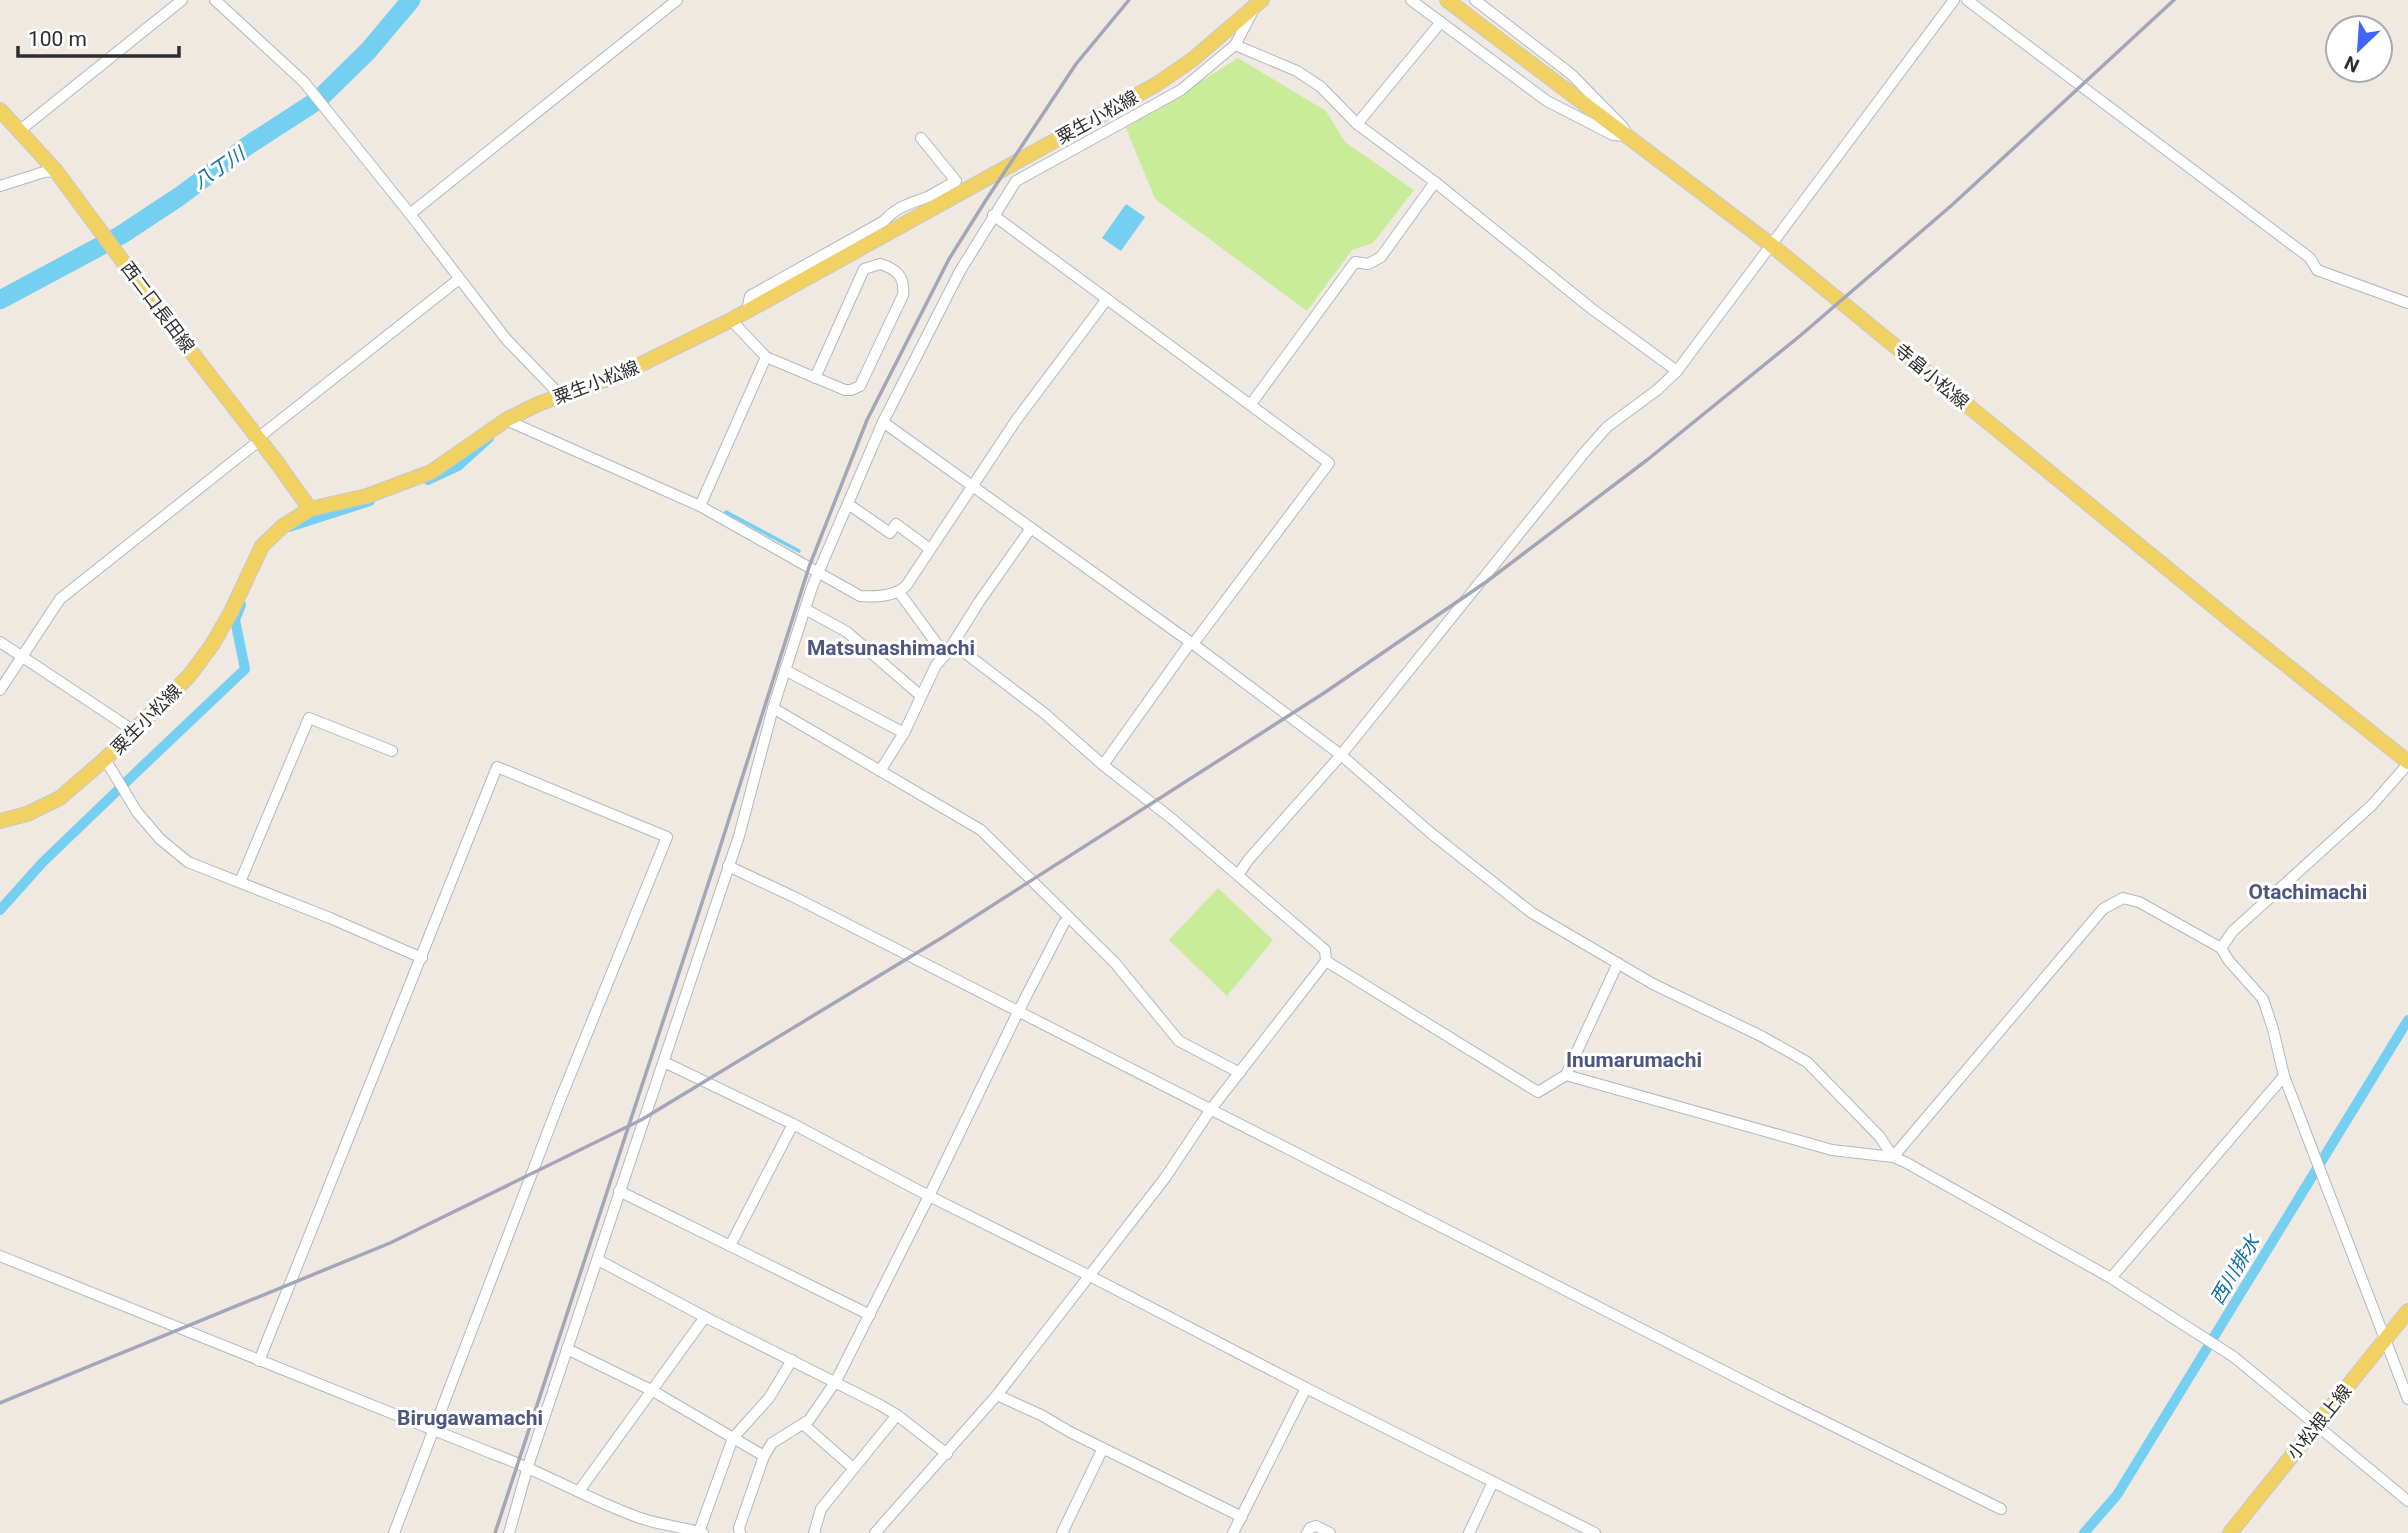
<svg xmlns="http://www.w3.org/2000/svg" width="2408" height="1533" font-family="Roboto,'Noto Sans JP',sans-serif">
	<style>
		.pitch { fill: #c9ec9a }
		.water { fill: #75cff0 }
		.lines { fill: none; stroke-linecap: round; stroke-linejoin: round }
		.stream { stroke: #75cff0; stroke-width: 3.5 }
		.canal { stroke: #75cff0; stroke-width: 10 }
		.river { stroke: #75cff0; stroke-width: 19 }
		.minor-casing { stroke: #b4b7c1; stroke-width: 12 }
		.major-casing { stroke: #c9c9c9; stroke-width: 16 }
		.minor { stroke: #fff; stroke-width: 10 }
		.major { stroke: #f2d163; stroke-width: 14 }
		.rail { stroke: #a3a6b8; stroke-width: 3.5 }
		.labels { text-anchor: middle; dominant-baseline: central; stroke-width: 6; stroke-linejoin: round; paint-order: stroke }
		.street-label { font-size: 18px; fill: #2e2e2e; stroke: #fff }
		.water-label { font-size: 19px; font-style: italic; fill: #0d6fa3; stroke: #fff }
		.quarter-label { font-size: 21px; font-weight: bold; fill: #4d5680; stroke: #fff }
	</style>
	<rect width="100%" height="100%" fill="#efe9e1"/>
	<g class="pitch">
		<polygon points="1238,58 1326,111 1345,142 1414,190 1373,243 1352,250 1307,311 1155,199 1126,128"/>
		<polygon points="1218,888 1273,940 1227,996 1169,940"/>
	</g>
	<polygon class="water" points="1126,204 1145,217 1121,251 1102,238"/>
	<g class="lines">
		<polyline class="stream" points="726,512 799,551"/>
		<g class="canal">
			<polyline points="428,480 458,466 489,438"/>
			<polyline points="289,527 370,501"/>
			<polyline points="125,783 245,669 235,620 241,605"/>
			<polyline points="0,910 43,862 118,790"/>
			<polyline points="2084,1533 2117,1495 2408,1020"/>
		</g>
		<polyline class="river" points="0,300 121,235 180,196 247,146 318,100 368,51 411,0"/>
		<defs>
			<g id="minor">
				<polyline points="215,0 304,82 410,214 506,339 561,396"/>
				<polyline points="1411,0 1547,101 1613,135 1627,136 1623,127 1571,74 1475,0"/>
				<polyline points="1967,0 2310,258 2317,270 2408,303"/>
				<polyline points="1235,45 1297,71 1321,87 1357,124 1435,182 1592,309 1677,371"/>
				<polyline points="1357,124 1441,22"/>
				<polyline points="19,131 182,0"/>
				<polyline points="0,186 44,172 56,171"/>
				<polyline points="410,214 677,0"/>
				<polyline points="993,215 1329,463 1193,644"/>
				<path d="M 747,311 L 750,296 L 884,221 C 896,207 909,204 925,198 C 935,194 946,186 956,181 L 921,138"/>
				<path d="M 731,320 L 766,357 L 845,390 L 851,390 L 860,386 L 903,295 C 905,277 897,269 880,264 L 864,269 L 815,378"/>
				<polyline points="1251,404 1355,262 1368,264 1381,257 1435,182"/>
				<path d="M 506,420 L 700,506 L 860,596 C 875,597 894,597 906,586 L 1017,419 L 1107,299"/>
				<polyline points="883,422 1193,644 1341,755 1432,834 1532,913 1653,984 1761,1036 1807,1062 1880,1137 1893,1157"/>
				<polyline points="848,504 890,533 896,524 930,549"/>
				<polyline points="700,506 766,357"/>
				<polyline points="899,592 942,651 947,653"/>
				<polyline points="805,609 847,632 921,696"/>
				<polyline points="0,642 134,731"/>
				<polyline points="785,670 904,733"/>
				<polyline points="0,690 60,599 260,440 263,434 459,279"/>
				<polyline points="773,708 981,830 1115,963 1179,1041 1240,1073"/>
				<polyline points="105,759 137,812 160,839 188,862 330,918 422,958"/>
				<polyline points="1103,765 1190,643"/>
				<polyline points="880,771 904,733 936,665 947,653 979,602 1031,528"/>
				<polyline points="728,866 794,897 1771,1395 2001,1509"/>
				<polyline points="1238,875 1249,859 1341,755 1584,453 1607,427 1657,390 1677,371 1954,0"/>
				<polyline points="240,882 309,718 392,751"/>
				<polyline points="2221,948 2233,931 2372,805 2408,764"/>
				<polyline points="1326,961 1538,1092 1566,1075 1618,963"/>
				<polyline points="664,1062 793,1124 929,1196 1088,1275 1306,1388 1595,1533"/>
				<polyline points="1566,1075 1832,1150 1893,1157 1905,1162 2111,1278 2234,1357 2408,1501"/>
				<polyline points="1893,1157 2103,909 2123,898 2139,902 2221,948 2229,961 2263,999 2273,1029 2284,1076 2408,1399"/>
				<polyline points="619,1191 870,1315"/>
				<polyline points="730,1246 793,1124"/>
				<path d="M 0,1256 L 491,1453 C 542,1471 589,1500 640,1518 C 660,1525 682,1527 703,1533"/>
				<polyline points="598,1260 705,1317 880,1405 897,1415 947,1454"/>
				<polyline points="2111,1278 2284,1076"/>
				<polyline points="567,1349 653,1391 764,1456"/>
				<polyline points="259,1361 497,767 667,837 560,1100 394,1533"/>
				<polyline points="997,1395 1041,1415 1070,1432 1242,1517"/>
				<polyline points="803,1424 853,1468"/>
				<polyline points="579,1491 705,1317"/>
				<polyline points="699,1532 733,1438 769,1398 792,1360"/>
				<polyline points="509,1533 528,1466 739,836 773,708 812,587 883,422 960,271 1016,181 1181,90 1235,45 1253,11"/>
				<polyline points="740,1533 739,1528 764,1456 772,1443 809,1420 836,1381 929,1196 1018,1012 1064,923"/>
				<polyline points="814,1533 821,1509 897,1415"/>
				<polyline points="875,1533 997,1395 1165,1178 1211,1109 1326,961 1325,950 1171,818 1103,765 1044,713 960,649 947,653"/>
				<polyline points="1062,1533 1103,1448"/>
				<polyline points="1233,1533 1306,1388"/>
				<polyline points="1307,1533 1310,1528 1316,1526 1330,1533"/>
				<polyline points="1469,1533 1493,1482"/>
			</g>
			<g id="major">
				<polyline points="1447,0 1770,244 2245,632 2408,762"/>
				<polyline points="0,110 56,171 161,313 275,460 310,509"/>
				<polyline points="0,821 27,814 60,798 105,759 189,676 212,645 231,612 262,546 283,526 310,509 367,496 431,472 506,420 538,404 619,375 731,320 1157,84 1192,60 1262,0"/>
				<polyline points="2230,1533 2408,1311"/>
			</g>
		</defs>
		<use href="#minor" class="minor-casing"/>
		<use href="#major" class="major-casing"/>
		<use href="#minor" class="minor"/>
		<use href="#major" class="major"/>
		<g class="rail">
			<polyline points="0,1403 390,1243 641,1120 943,937 1324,693 1486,582 1647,460 1801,335 1952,205 2174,0"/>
			<polyline points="495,1533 716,860 809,567 867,420 949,259 986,200 1076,64 1129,0"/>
		</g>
	</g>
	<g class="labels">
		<g class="street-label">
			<text transform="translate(1097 117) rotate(-29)">粟生小松線</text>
			<text transform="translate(158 307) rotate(53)">西二口長田線</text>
			<text transform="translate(1932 376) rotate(40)">寺畠小松線</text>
			<text transform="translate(596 382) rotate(-21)">粟生小松線</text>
			<text transform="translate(146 719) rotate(-45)">粟生小松線</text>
			<text transform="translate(2319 1422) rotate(-51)">小松根上線</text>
		</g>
		<g class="water-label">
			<text transform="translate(219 168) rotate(-34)">八丁川</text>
			<text transform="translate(2235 1270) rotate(-59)">西川排水</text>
		</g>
		<g class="quarter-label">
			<text x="891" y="648">Matsunashimachi</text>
			<text x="2308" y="892">Otachimachi</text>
			<text x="1634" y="1060">Inumarumachi</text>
			<text x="470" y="1418">Birugawamachi</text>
		</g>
	</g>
	<g transform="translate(2359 49) rotate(205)"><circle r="33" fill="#ffffff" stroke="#ababab" stroke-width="2"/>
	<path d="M0-5L12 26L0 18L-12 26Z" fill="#4264fb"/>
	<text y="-10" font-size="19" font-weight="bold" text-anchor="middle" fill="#2e2e2e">N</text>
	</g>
	<path d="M18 46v10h161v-10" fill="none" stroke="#2e2e2e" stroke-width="3.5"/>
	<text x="28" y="46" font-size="21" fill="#2e2e2e" stroke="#ffffff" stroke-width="5" paint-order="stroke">100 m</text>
</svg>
